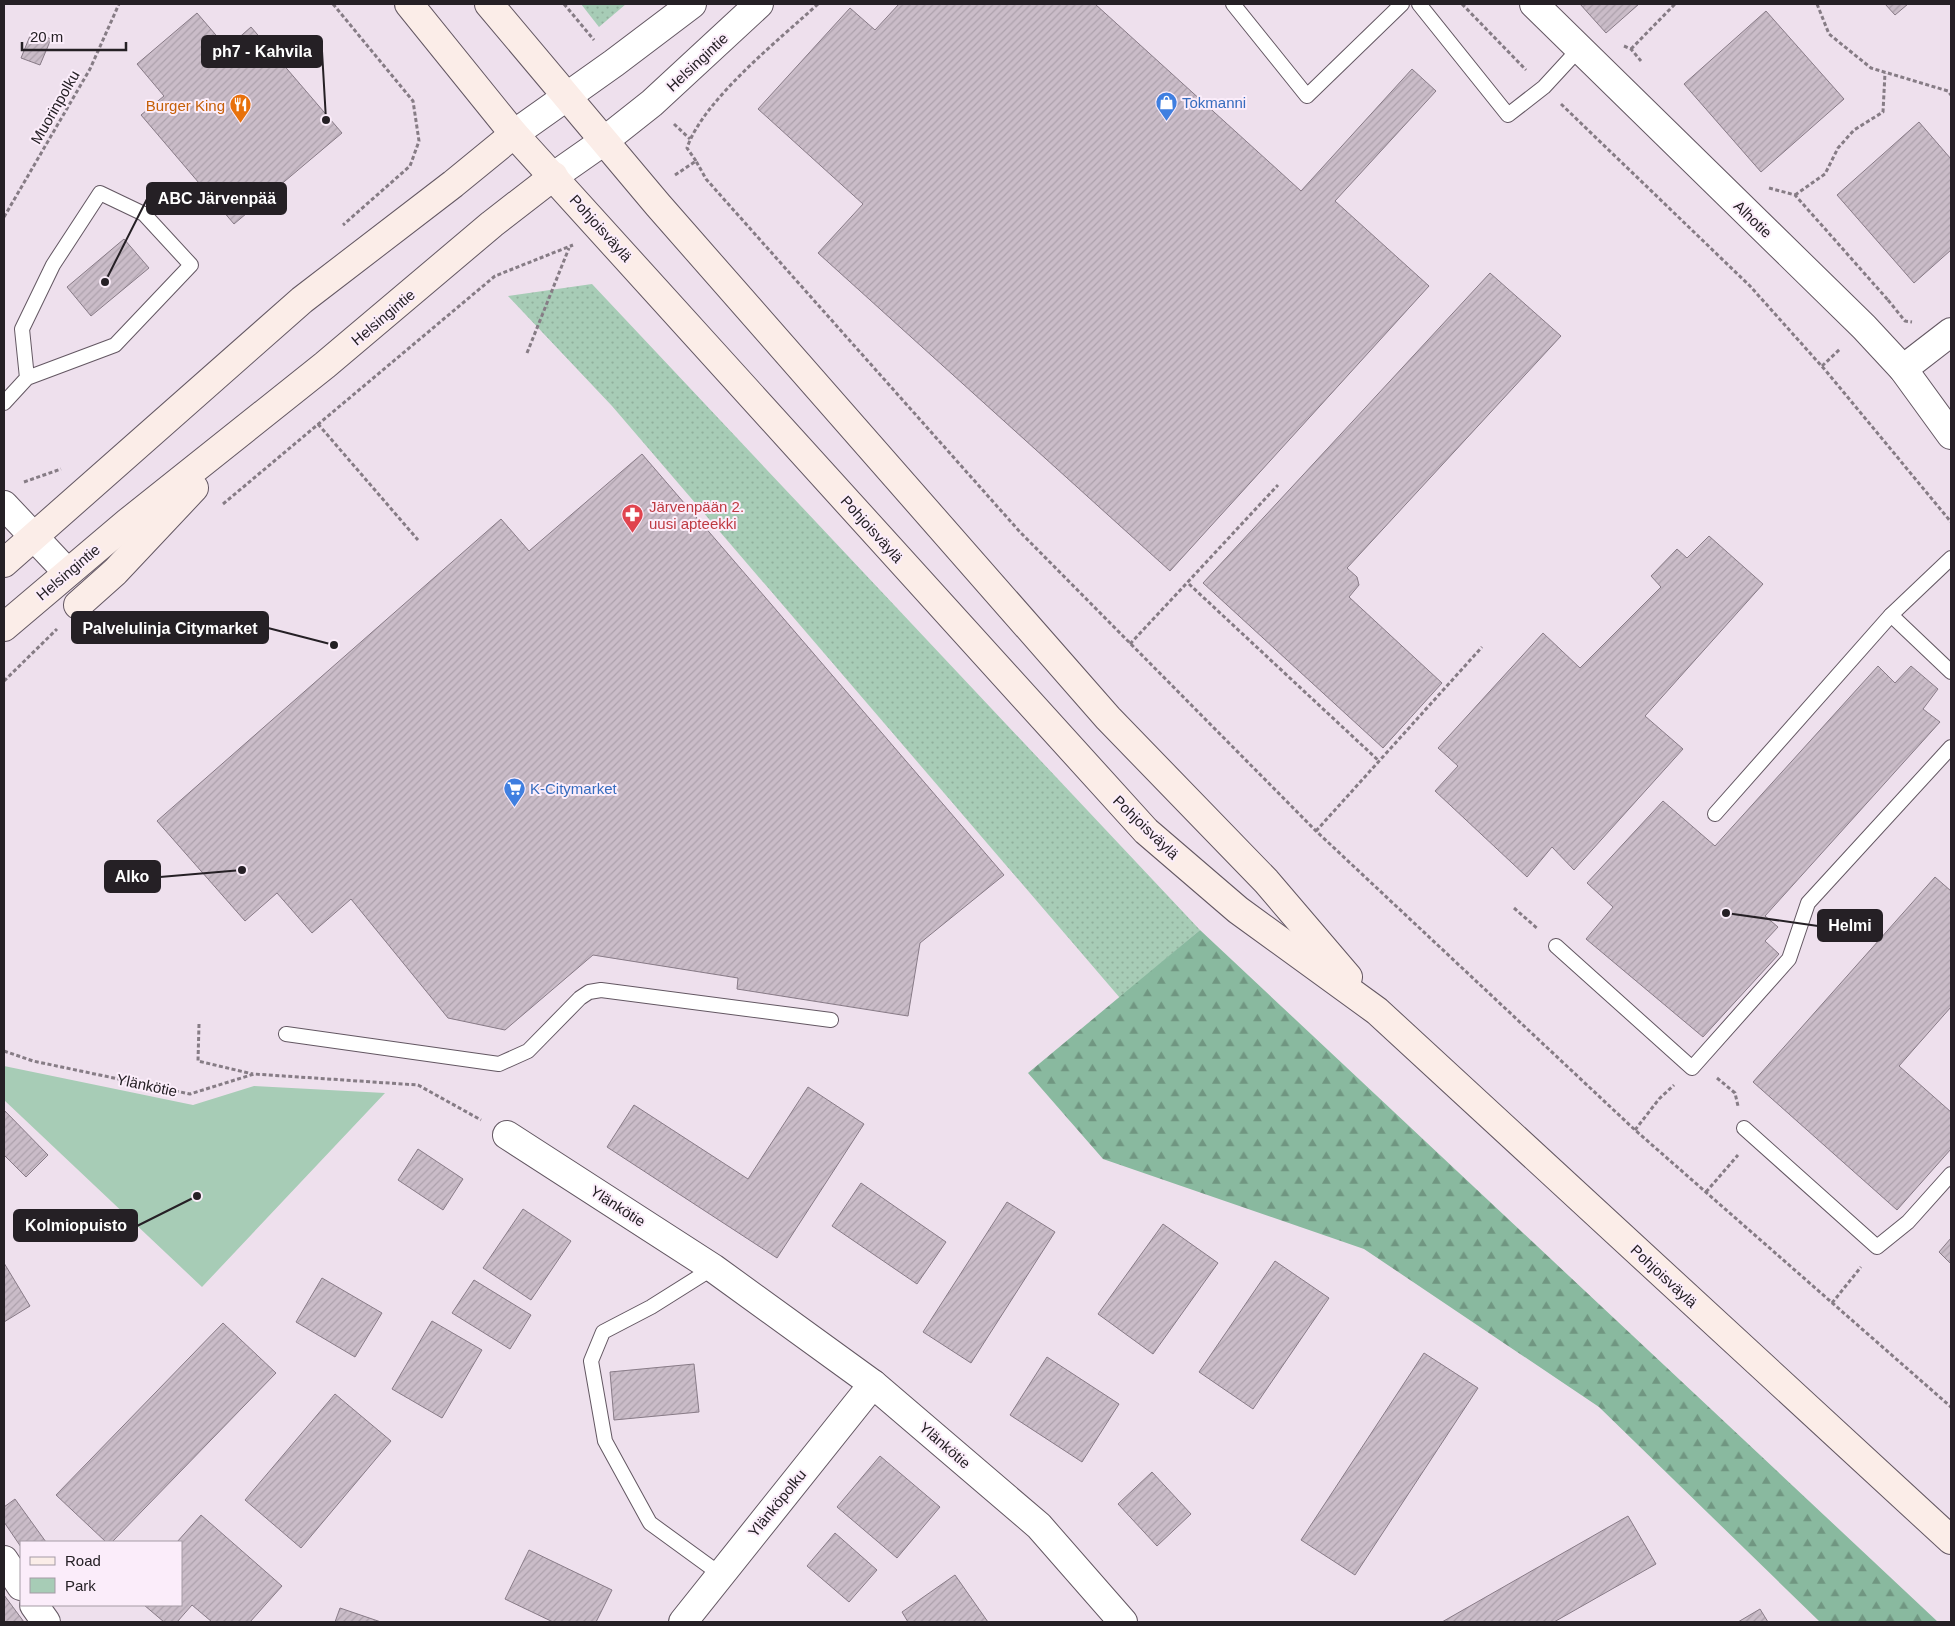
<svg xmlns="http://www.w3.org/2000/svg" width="1955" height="1626" font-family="Helvetica,sans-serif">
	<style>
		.grass { fill: url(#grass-dots) }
		.forest { fill: url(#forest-firs) }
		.park { fill: #a7ccb6 }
		.building { fill: url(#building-hatch); stroke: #887b87 }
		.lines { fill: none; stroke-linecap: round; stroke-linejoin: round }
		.service-casing { stroke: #635762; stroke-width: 16 }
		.minor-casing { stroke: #635762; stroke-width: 30 }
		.tertiary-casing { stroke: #635762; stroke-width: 30 }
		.secondary-casing { stroke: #635762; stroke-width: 30 }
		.path { stroke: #867c85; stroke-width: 3; stroke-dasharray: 4 2.5; stroke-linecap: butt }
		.service { stroke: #fff; stroke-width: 14 }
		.minor { stroke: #fff; stroke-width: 28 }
		.tertiary { stroke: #fff; stroke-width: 28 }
		.secondary { stroke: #fbede8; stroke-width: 28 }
		.labels { text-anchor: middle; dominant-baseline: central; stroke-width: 4; stroke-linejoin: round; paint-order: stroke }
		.street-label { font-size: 15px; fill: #252025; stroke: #fbedfa }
		.shop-label { font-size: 15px; fill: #366cbe; stroke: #fbedfa; text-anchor: start }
		.food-label { font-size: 15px; fill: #c56008; stroke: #fbedfa; text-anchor: end }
		.health-label { font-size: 15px; fill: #be3a42; stroke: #fbedfa; text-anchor: start }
		.leader { fill: none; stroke: #252025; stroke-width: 2 }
		.callout-dot { fill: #252025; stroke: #fbedfa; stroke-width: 2 }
		.callout { fill: #252025; stroke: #252025; stroke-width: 2 }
		.callout-label { font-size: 16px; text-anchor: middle; font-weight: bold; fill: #fff }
	</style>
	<defs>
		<pattern id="grass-dots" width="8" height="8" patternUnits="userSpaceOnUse" patternTransform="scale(1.25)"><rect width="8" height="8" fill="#a7ccb6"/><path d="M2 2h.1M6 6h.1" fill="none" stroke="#90af9c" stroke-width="1.8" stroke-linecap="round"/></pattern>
		<pattern id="forest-firs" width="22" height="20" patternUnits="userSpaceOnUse" patternTransform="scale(1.25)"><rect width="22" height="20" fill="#89b99f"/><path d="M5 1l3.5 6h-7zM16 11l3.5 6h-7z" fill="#709681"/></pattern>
		<pattern id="building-hatch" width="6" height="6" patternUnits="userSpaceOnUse" patternTransform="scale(1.25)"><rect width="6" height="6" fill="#cabcc8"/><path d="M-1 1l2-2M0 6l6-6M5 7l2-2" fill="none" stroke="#ada1ac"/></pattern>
	</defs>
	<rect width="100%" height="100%" fill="#eee0ed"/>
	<g class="grass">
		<polygon points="581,4 626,4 599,27"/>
		<polygon points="592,284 1200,930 1120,998 612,406 508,296"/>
	</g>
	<polygon class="forest" points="1200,930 1938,1622 1820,1622 1599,1407 1364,1249 1103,1159 1028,1073"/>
	<polygon class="park" points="4,1066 193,1105 254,1086 385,1093 202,1287 4,1100"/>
	<g class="building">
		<polygon points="899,4 1095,4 1301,191 1412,69 1436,91 1335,201 1429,286 1170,571 818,253 863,204 758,109 850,8 875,30"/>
		<polygon points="1580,4 1639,4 1606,33"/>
		<polygon points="1885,4 1908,4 1895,15"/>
		<polygon points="1766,11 1844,99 1761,172 1684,84"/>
		<polygon points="197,13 227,48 251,27 342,133 234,224 141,115 164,96 137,64"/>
		<polygon points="32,31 51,39 40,65 21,58"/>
		<polygon points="1919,122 1951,159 1951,250 1914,283 1837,195"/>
		<polygon points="124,239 149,268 91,316 67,287"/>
		<polygon points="1490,273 1561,336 1347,568 1357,577 1359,585 1349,597 1442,683 1383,748 1203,583"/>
		<polygon points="642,454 1004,875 920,943 908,1016 737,989 738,978 593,955 505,1030 448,1018 351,899 312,933 277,893 245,921 157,821 501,519 529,551"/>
		<polygon points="1709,536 1763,584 1645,716 1683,749 1574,870 1552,847 1527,877 1435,791 1458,766 1438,748 1543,633 1580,668 1661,587 1651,576 1677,549 1687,558"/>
		<polygon points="1878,666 1895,683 1911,666 1938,689 1923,709 1940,722 1765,916 1778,927 1765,941 1779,954 1703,1037 1586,939 1613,907 1587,883 1663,801 1715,846"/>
		<polygon points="1935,877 1951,891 1951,1007 1899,1066 1951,1112 1951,1149 1897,1210 1753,1082"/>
		<polygon points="808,1087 864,1124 777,1258 607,1147 634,1105 748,1179"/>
		<polygon points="4,1110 48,1155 26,1177 4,1155"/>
		<polygon points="418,1149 463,1179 443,1210 398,1180"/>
		<polygon points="861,1183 946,1242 917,1284 832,1226"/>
		<polygon points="1007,1202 1055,1232 971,1363 923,1332"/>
		<polygon points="523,1209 571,1241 531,1300 483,1268"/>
		<polygon points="1163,1224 1218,1263 1153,1354 1098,1314"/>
		<polygon points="1951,1238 1951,1264 1939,1252"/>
		<polygon points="1275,1261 1329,1298 1253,1409 1199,1372"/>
		<polygon points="4,1263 30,1306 4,1322"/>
		<polygon points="322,1278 382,1313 355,1357 296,1322"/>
		<polygon points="474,1280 531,1315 510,1349 452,1313"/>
		<polygon points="432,1321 482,1350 442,1418 392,1389"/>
		<polygon points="223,1323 276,1373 112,1542 106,1542 56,1495"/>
		<polygon points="1424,1353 1478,1388 1355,1575 1301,1540"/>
		<polygon points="1047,1357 1119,1404 1082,1462 1010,1415"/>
		<polygon points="694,1364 699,1412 614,1420 610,1372"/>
		<polygon points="335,1394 391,1441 301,1548 245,1500"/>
		<polygon points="880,1456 940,1507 897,1558 837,1507"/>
		<polygon points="1152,1472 1191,1514 1157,1546 1118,1504"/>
		<polygon points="15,1499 46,1542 21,1542 21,1547 4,1522 4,1507"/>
		<polygon points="201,1515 282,1586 250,1622 212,1622 192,1605 177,1622 164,1622 144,1605 181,1605 181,1542 177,1542"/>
		<polygon points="1628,1516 1656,1564 1554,1622 1442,1622"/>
		<polygon points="835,1533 877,1570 849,1602 807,1566"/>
		<polygon points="529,1550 612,1590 596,1622 553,1622 505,1599"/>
		<polygon points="955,1575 988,1622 908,1622 902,1612"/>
		<polygon points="4,1595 24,1622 4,1622"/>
		<polygon points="340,1608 381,1622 335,1622"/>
		<polygon points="1760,1609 1768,1622 1738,1622"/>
	</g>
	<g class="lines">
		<defs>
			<g id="service">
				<polyline points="1233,4 1307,96 1402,4"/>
				<polyline points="1419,4 1508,115 1544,87 1579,49"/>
				<polyline points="4,403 27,378 115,345 191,265 144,214 100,193 53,265 22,329 27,378"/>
				<polyline points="1891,615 1951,672"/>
				<polyline points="1715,814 1891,615 1951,558"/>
				<polyline points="1556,946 1692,1068 1789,959 1808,903 1951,747"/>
				<polyline points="286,1034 499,1064 528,1051 580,998 589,992 601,990 831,1020"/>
				<polyline points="1744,1128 1877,1247 1908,1222 1951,1174"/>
				<polyline points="713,1268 651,1307 603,1332 591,1361 605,1441 650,1523 720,1574"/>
			</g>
			<g id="minor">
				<polyline points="1903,369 1951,332"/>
				<polyline points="4,505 67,572"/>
				<polyline points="507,1135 713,1268 873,1384 1039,1526 1123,1622"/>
				<polyline points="4,1560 21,1586"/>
				<polyline points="34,1605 46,1622"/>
				<polyline points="683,1622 873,1384"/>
			</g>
			<g id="tertiary">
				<polyline points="1534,4 1864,327 1903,369 1951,435"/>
				<polyline points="514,134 614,63 692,4"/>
				<polyline points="554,176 604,141 652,103 759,4"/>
			</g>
			<g id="secondary">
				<polyline points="409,4 514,134 1146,831 1238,910 1377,1011 1951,1540"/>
				<polyline points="489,4 658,205 1108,718 1266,881 1348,977"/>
				<polyline points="4,563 302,300 453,184 514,134"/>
				<polyline points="78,605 115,572 194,488"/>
				<polyline points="4,627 128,522 325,365 492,224 554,176"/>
			</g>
		</defs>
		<use href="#service" class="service-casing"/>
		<use href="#minor" class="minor-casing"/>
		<use href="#tertiary" class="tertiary-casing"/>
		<use href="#secondary" class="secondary-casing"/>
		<g class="path">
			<polyline points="333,4 413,101 419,141 410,166 343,225"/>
			<polyline points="564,4 594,40"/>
			<polyline points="1462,4 1526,70"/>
			<polyline points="1817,4 1829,34 1871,68 1948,91 1951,95"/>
			<polyline points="1624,46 1631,49 1641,61"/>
			<polyline points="1631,49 1675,4"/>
			<polyline points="1561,104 1750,286 1826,371 1951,522"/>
			<polyline points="674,124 690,139"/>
			<path d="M 696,161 L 687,148 C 703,100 780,39 818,4"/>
			<polyline points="675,175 696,161 706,179 1020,532 1316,831 1635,1130 1951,1407"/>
			<polyline points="1769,188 1795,195 1888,300"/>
			<polyline points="1795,195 1825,174 1838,148 1854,130 1883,112 1885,73"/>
			<polyline points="4,217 90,69 119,4"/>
			<polyline points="1888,300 1905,321 1912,322"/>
			<polyline points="527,353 569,248"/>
			<polyline points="1822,366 1840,349"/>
			<polyline points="318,424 418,540"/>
			<polyline points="24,482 61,469"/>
			<polyline points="223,504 495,276 573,245"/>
			<polyline points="1189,584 1379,761"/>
			<polyline points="1130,644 1278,485"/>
			<polyline points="4,681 57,629"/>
			<polyline points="1316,831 1482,647"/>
			<polyline points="1514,908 1538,929"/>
			<polyline points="199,1024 198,1061 253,1074"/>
			<polyline points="4,1051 33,1061 190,1094 254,1074 418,1085 481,1120"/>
			<polyline points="1717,1078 1735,1093 1738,1106"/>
			<polyline points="1635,1130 1659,1099 1674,1085"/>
			<polyline points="1706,1192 1738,1155"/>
			<polyline points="1832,1303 1861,1267"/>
		</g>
		<use href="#service" class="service"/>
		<use href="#minor" class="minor"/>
		<use href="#tertiary" class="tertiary"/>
		<use href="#secondary" class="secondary"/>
	</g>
	<defs>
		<symbol id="shop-pin" viewBox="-11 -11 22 30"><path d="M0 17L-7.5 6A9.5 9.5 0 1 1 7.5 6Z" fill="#3f7fe0" stroke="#fbedfa"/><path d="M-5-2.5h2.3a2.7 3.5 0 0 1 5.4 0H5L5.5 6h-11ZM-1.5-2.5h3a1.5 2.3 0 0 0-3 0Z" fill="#fff"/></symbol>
		<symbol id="restaurant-pin" viewBox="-11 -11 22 30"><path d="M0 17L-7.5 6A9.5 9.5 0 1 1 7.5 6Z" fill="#e8710a" stroke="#fbedfa"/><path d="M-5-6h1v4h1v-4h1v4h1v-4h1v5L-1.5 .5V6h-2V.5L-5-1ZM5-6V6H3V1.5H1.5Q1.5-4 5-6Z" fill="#fff"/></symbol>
		<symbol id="pharmacy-pin" viewBox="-11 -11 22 30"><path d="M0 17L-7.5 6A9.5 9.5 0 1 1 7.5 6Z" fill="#e0444e" stroke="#fbedfa"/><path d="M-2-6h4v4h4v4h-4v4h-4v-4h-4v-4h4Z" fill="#fff"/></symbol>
		<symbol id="supermarket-pin" viewBox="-11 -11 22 30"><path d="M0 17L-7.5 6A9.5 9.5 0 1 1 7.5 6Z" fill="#3f7fe0" stroke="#fbedfa"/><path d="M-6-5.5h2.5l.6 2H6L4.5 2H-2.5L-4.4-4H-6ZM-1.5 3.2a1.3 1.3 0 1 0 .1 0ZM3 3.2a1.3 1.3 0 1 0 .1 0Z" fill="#fff"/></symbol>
	</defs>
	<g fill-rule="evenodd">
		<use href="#shop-pin" x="1154" y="90" width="25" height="34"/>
		<use href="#restaurant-pin" x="228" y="92" width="25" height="34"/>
		<use href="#pharmacy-pin" x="620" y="502" width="25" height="34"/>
		<use href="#supermarket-pin" x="502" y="776" width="25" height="34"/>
	</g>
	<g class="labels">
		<g class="street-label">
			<text transform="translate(697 62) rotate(-43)">Helsingintie</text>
			<text transform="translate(55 107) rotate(-60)">Muorinpolku</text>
			<text transform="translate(1753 219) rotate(44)">Alhotie</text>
			<text transform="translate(601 228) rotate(48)">Pohjoisväylä</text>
			<text transform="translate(383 317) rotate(-40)">Helsingintie</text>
			<text transform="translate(872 529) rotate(48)">Pohjoisväylä</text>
			<text transform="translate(68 572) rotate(-40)">Helsingintie</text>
			<text transform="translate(1146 827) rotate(44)">Pohjoisväylä</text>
			<text transform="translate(147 1085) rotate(12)">Ylänkötie</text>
			<text transform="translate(618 1206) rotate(33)">Ylänkötie</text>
			<text transform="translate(1664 1276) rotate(43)">Pohjoisväylä</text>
			<text transform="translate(945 1445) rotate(41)">Ylänkötie</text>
			<text transform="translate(777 1503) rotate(-51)">Ylänköpolku</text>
		</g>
		<g class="shop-label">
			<text x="1182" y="102">Tokmanni</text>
			<text x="530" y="788">K-Citymarket</text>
		</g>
		<g class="food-label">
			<text x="225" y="105">Burger King</text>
		</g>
		<g class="health-label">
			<text x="649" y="506">Järvenpään 2.<tspan x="649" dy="17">uusi apteekki</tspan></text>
		</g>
	</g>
	<path class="leader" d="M326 120L322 51M105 282L147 199M334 645L268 628M242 870L160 877M1726 913L1818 926M197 1196L137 1226"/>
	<g class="callout-dot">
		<circle cx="326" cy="120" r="5"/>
		<circle cx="105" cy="282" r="5"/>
		<circle cx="334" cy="645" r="5"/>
		<circle cx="242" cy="870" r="5"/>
		<circle cx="1726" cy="913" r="5"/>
		<circle cx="197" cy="1196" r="5"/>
	</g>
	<g class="callout">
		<rect x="202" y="36" width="120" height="31" rx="5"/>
		<rect x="147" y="183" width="139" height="31" rx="5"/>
		<rect x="72" y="612" width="196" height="31" rx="5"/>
		<rect x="105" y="861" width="55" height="31" rx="5"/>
		<rect x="1818" y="910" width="64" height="31" rx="5"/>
		<rect x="14" y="1210" width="123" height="31" rx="5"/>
	</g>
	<g class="callout-label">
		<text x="262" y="57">ph7 - Kahvila</text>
		<text x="217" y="204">ABC Järvenpää</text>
		<text x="170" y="634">Palvelulinja Citymarket</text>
		<text x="132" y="882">Alko</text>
		<text x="1850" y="931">Helmi</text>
		<text x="76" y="1231">Kolmiopuisto</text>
	</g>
	<rect width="1955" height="1626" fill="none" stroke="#252025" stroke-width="10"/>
	<rect x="20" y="1541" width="162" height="65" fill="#fbedfa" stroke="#a59ba5"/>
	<rect x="30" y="1557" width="25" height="8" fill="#fbede8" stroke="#a59ba5"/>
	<text x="65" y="1566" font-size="15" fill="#252025">Road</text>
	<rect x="30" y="1578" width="25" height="15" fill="#a7ccb6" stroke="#a59ba5"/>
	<text x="65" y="1591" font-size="15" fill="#252025">Park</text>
	<path d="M22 42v8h104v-8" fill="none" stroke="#252025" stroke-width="2.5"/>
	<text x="30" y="42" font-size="15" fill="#252025" stroke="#fbedfa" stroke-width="4" paint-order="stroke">20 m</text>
</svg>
